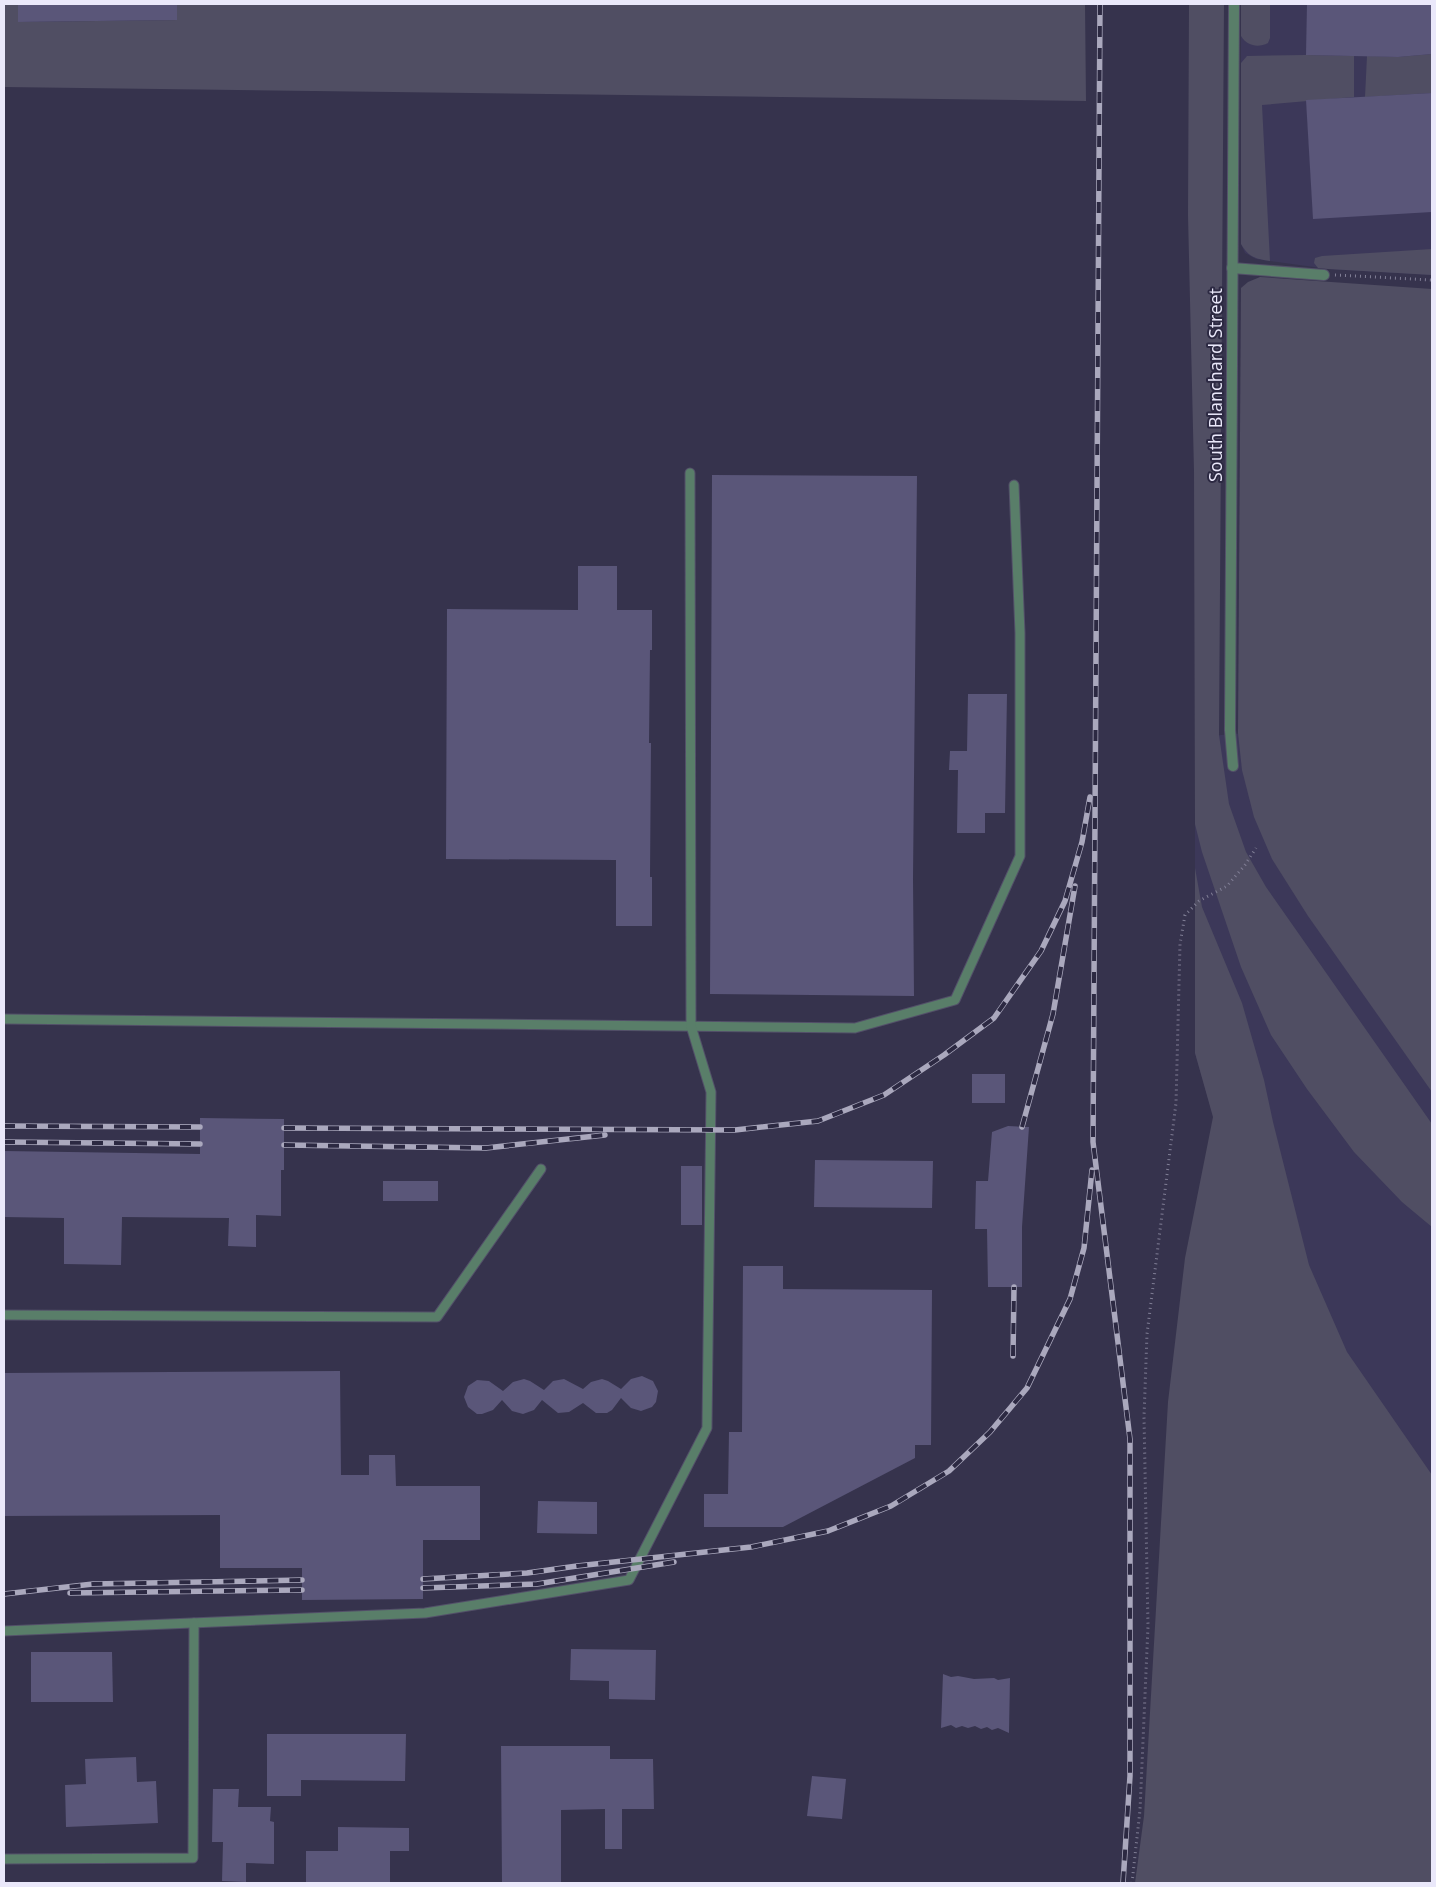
<svg xmlns="http://www.w3.org/2000/svg" width="1436" height="1887" font-family="'Open Sans',sans-serif">
	<style>
		.built { fill: #3c3859 }
		.green { fill: #504e63 }
		.building { fill: #5a5679 }
		.lines { fill: none; stroke-linecap: round; stroke-linejoin: round }
		.service-casing { stroke: #535069; stroke-width: 11 }
		.minor-casing { stroke: #535069; stroke-width: 12 }
		.path { stroke: #817f96; stroke-width: 3; stroke-dasharray: 1 4; stroke-linecap: butt }
		.service { stroke: #597e69; stroke-width: 9 }
		.minor { stroke: #597e69; stroke-width: 10 }
		.rail-casing { stroke: #aaa8bd; stroke-width: 5.5 }
		.rail { stroke: #2c2942; stroke-width: 4; stroke-dasharray: 11; stroke-linecap: butt }
		.labels { text-anchor: middle; dominant-baseline: central; stroke-width: 4; stroke-linejoin: round; paint-order: stroke }
		.street-label { font-size: 18px; fill: #eae8fa; stroke: #2c2942 }
	</style>
	<rect width="100%" height="100%" fill="#36334d"/>
	<g class="built">
		<polygon points="1241,4 1432,4 1432,275 1328,269 1256,259 1245,253 1241,244"/>
		<polygon points="1260,732 1432,753 1432,1516 1235,1192 1195,1053 1195,737"/>
	</g>
	<g class="green">
		<polygon points="4,4 18,4 18,22 177,20 177,4 1085,4 1086,101 4,87"/>
		<polygon points="1189,4 1224,4 1219,735 1229,804 1246,852 1266,887 1432,1124 1432,1227 1402,1202 1354,1152 1307,1089 1271,1035 1241,967 1202,852 1195,824 1194,471 1188,215"/>
		<path d="M 1241,4 L 1270,4 L 1270,38 L 1268,43 C 1258,48 1247,46 1241,36 Z"/>
		<polygon points="1432,54 1432,93 1365,97 1367,56 1398,57"/>
		<path d="M 1306,55 L 1354,56 L 1354,97 L 1262,105 L 1270,261 C 1256,259 1248,257 1241,244 L 1241,63 L 1247,56 Z"/>
		<polygon points="1432,249 1432,275 1328,269 1318,268 1314,263 1315,258 1322,256"/>
		<polygon points="1260,277 1432,289 1432,1092 1308,916 1272,859 1254,817 1242,770 1238,733 1241,288 1248,282"/>
		<polygon points="1195,868 1202,907 1242,1003 1264,1080 1273,1122 1309,1265 1347,1352 1432,1475 1432,1883 1135,1883 1144,1816 1168,1402 1185,1258 1213,1117 1195,1053"/>
	</g>
	<g class="building">
		<polygon points="18,4 177,4 177,20 18,22"/>
		<polygon points="1307,4 1432,4 1432,54 1398,57 1306,55"/>
		<polygon points="1432,93 1432,212 1313,219 1306,100"/>
		<polygon points="712,475 917,476 913,879 914,996 710,994"/>
		<polygon points="578,566 617,566 617,610 652,610 652,650 650,650 649,743 651,743 650,877 652,877 652,926 616,926 616,860 446,859 447,609 578,610"/>
		<polygon points="968,694 1007,694 1005,813 985,813 985,833 957,833 958,770 949,770 950,751 967,751"/>
		<rect x="972" y="1074" width="33" height="29"/>
		<polygon points="200,1118 284,1119 284,1170 281,1170 281,1216 256,1215 256,1247 228,1246 229,1218 122,1217 121,1265 64,1264 64,1218 4,1217 4,1151 200,1154"/>
		<polygon points="1008,1126 1029,1127 1022,1227 1022,1287 988,1287 987,1229 975,1229 976,1181 988,1181 992,1132"/>
		<polygon points="815,1160 933,1161 932,1208 814,1207"/>
		<rect x="681" y="1166" width="21" height="59"/>
		<rect x="383" y="1181" width="55" height="20"/>
		<polygon points="743,1266 783,1266 783,1289 932,1290 931,1445 915,1445 915,1458 783,1527 704,1527 704,1494 728,1494 729,1432 742,1432"/>
		<polygon points="340,1371 341,1475 369,1475 369,1455 395,1455 396,1486 480,1486 480,1540 423,1540 423,1599 302,1600 302,1568 220,1568 220,1515 4,1516 4,1373"/>
		<polygon points="642,1376 653,1381 658,1391 656,1402 652,1407 641,1411 631,1408 621,1398 612,1410 607,1413 596,1413 583,1403 569,1412 558,1413 542,1400 534,1410 523,1414 512,1411 502,1400 493,1410 482,1414 477,1414 468,1407 464,1397 468,1386 477,1380 489,1381 503,1391 513,1382 524,1379 530,1381 544,1390 553,1381 564,1379 583,1389 591,1382 602,1379 608,1381 621,1389 631,1379"/>
		<polygon points="538,1501 597,1502 597,1534 537,1533"/>
		<polygon points="571,1649 656,1650 655,1700 609,1699 609,1681 570,1680"/>
		<polygon points="31,1652 112,1652 113,1702 31,1702"/>
		<polygon points="943,1674 951,1677 958,1676 974,1679 994,1678 998,1680 1010,1678 1009,1733 998,1728 992,1730 987,1727 981,1729 975,1726 968,1728 962,1726 956,1728 951,1725 941,1728"/>
		<polygon points="267,1734 406,1734 405,1781 301,1780 301,1796 267,1796"/>
		<polygon points="501,1746 610,1746 610,1759 653,1759 654,1809 622,1809 622,1849 605,1849 605,1809 561,1810 561,1883 502,1883"/>
		<polygon points="136,1757 137,1782 156,1781 158,1823 66,1827 65,1785 86,1784 85,1759"/>
		<polygon points="812,1776 846,1779 842,1819 807,1816"/>
		<polygon points="213,1789 239,1789 238,1807 271,1807 270,1821 274,1822 274,1864 246,1863 246,1882 222,1881 223,1842 212,1842"/>
		<polygon points="338,1827 409,1828 409,1851 390,1851 390,1883 306,1883 306,1851 338,1851"/>
	</g>
	<g class="lines">
		<defs>
			<g id="service">
				<polyline points="4,1019 855,1028 955,1000 1020,856 1020,633 1014,485"/>
				<polyline points="4,1315 437,1317 541,1169"/>
				<polyline points="4,1631 425,1613 629,1580 707,1428 711,1092 691,1026 690,473"/>
				<polyline points="4,1859 193,1858 194,1623"/>
			</g>
			<g id="minor">
				<polyline points="1232,268 1324,275"/>
				<polyline points="1233,766 1230,730 1234,4"/>
			</g>
		</defs>
		<use href="#service" class="service-casing"/>
		<use href="#minor" class="minor-casing"/>
		<g class="path">
			<polyline points="1335,275 1432,280"/>
			<polyline points="1132,1883 1140,1810 1148,1626 1144,1417 1147,1334 1176,1103 1180,944 1185,915 1199,901 1227,886 1245,865 1256,848"/>
		</g>
		<use href="#service" class="service"/>
		<use href="#minor" class="minor"/>
		<defs>
			<g id="rail">
				<polyline points="1100,4 1093,1142 1130,1439 1130,1776 1123,1883"/>
				<polyline points="4,1126 200,1127"/>
				<polyline points="1022,1127 1053,1014 1075,886"/>
				<polyline points="284,1128 735,1130 818,1121 884,1095 944,1055 994,1018 1041,951 1065,901 1082,842 1090,797"/>
				<polyline points="4,1142 200,1144"/>
				<polyline points="284,1145 486,1148 605,1135"/>
				<polyline points="1013,1356 1014,1287"/>
				<polyline points="423,1579 527,1573 577,1566 751,1547 828,1531 891,1506 949,1471 990,1432 1027,1388 1070,1299 1084,1248 1092,1170"/>
				<polyline points="423,1588 537,1584 674,1562"/>
				<polyline points="70,1593 302,1590"/>
				<polyline points="4,1594 93,1584 302,1580"/>
			</g>
		</defs>
		<use href="#rail" class="rail-casing"/>
		<use href="#rail" class="rail"/>
	</g>
	<g class="labels">
		<g class="street-label">
			<text transform="translate(1215 385) rotate(-90)">South Blanchard Street</text>
		</g>
	</g>
	<rect width="1436" height="1887" fill="none" stroke="#eae8fa" stroke-width="10"/>
</svg>
